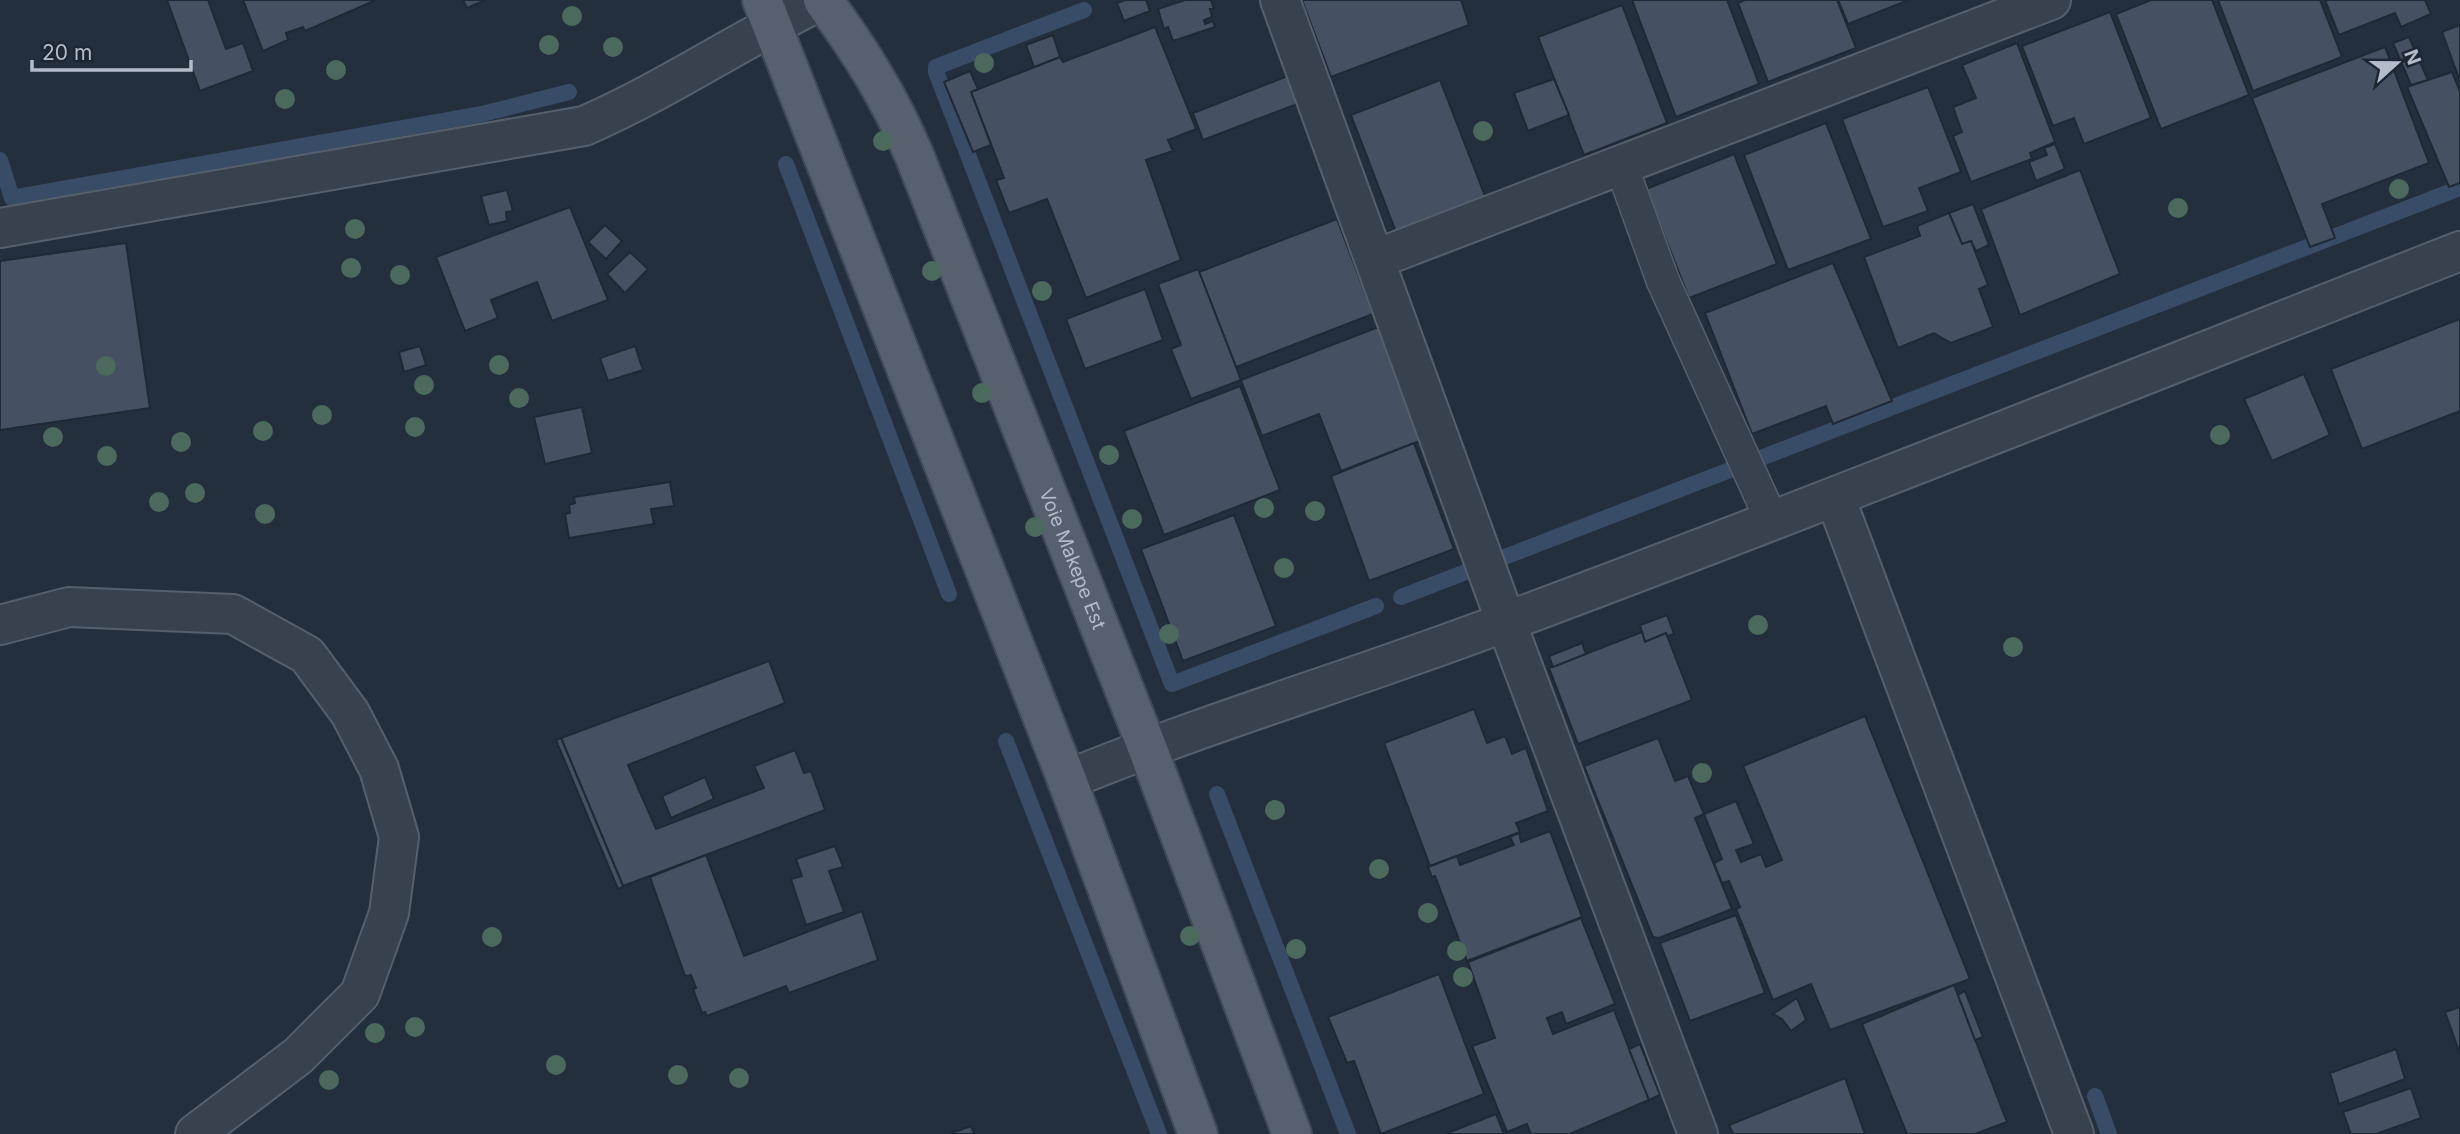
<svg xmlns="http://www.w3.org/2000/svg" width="2460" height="1134" font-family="Inter,sans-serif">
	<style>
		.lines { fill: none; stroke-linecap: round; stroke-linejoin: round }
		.stream { stroke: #394c67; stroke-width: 16 }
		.building { fill: #455162; stroke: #1f2835; stroke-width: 2 }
		.service-casing { stroke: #565f6c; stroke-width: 35 }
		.minor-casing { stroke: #565f6c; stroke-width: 42 }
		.primary-casing { stroke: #414a57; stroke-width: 42 }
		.service { stroke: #38414e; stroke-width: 32 }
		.minor { stroke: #38414e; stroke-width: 38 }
		.primary { stroke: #56606e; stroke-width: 38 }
		.tree { fill: #4b6a5d }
		.labels { text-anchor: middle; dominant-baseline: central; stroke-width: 5; stroke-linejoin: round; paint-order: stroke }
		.street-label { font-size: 19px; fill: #b4bcc9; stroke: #1d2633 }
	</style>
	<rect width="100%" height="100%" fill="#242f3e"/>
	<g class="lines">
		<g class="stream">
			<polyline points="1084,10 936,67 936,72 1172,684 1376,606"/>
			<polyline points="0,160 12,198 482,114 569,92"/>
			<polyline points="786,164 949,594"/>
			<polyline points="1401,597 2460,188"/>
			<polyline points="1006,741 1159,1134"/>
			<polyline points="1217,794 1348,1134"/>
			<polyline points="2095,1096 2109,1134"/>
		</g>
	</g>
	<g class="building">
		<polygon points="167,0 208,0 226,49 243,43 253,71 200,91"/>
		<polygon points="243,0 376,0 305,31 303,27 286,33 288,40 263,51"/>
		<polygon points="463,0 486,0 467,8"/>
		<polygon points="1125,0 1146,0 1150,11 1124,21 1117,3"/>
		<polygon points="1185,0 1211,0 1214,9 1210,9 1212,17 1204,20 1205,24 1213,21 1215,27 1173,41 1168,27 1164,29 1158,9"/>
		<polygon points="1302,0 1461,0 1469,25 1331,77"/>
		<polygon points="1632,0 1727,0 1759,84 1676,117"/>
		<polygon points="1745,0 1837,0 1856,48 1768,82 1738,3"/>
		<polygon points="1838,0 1909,0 1848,24"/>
		<polygon points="2151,0 2212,0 2249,95 2161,129 2116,14"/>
		<polygon points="2218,0 2320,0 2342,57 2253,91"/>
		<polygon points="2325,0 2425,0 2431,14 2401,27 2395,13 2339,35"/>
		<polygon points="1622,5 1667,123 1584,155 1538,37"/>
		<polygon points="2110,12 2151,118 2084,144 2074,118 2053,126 2022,46"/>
		<polygon points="2460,25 2460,81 2442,32"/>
		<polygon points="1155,27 1196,129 1168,140 1173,151 1146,160 1181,260 1086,298 1047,199 1009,213 996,180 1004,178 971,92 1060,57 1063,62"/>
		<polygon points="1053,35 1060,57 1034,67 1026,45"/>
		<polygon points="2409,37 2428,80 2411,85 2393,43"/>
		<polygon points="2017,43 2055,142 2030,153 2032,159 1971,182 1953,136 1962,132 1953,107 1976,98 1962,65"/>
		<polygon points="2385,47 2429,163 2322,204 2335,238 2310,247 2252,98"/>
		<polygon points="970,71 978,89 971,92 991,145 973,152 944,82"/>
		<polygon points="2452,72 2460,92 2460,183 2449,187 2407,87"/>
		<polygon points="1290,75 1300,103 1203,140 1193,113"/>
		<polygon points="1554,79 1569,115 1528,131 1514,93"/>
		<polygon points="1440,80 1485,196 1396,232 1351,115"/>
		<polygon points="1928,87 1961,172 1919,188 1928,211 1883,227 1842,119"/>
		<polygon points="1826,123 1871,239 1788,270 1744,155"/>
		<polygon points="2055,144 2065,169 2036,181 2029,162 2047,155 2044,148"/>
		<polygon points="1734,154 1777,264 1689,298 1646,189"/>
		<polygon points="2080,170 2120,274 2020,315 1981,209"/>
		<polygon points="507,190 513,211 506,212 507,221 489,225 481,196"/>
		<polygon points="1973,204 1989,245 1976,251 1971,241 1962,244 1949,213"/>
		<polygon points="570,207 608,300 552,321 537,282 491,300 498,318 465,331 436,257"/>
		<polygon points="1949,213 1962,244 1971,241 1988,285 1979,289 1993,327 1951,343 1934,333 1898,348 1864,257 1920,236 1917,226"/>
		<polygon points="1337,219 1373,314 1236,367 1199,272"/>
		<polygon points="605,225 622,241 606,259 588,242"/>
		<polygon points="126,243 150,408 0,430 0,261"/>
		<polygon points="630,252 648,269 625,293 607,274"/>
		<polygon points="1833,263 1892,401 1833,424 1826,406 1752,434 1705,313"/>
		<polygon points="1198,269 1241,380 1191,399 1171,349 1181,345 1158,284"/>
		<polygon points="1145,289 1163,340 1085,369 1066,319"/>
		<polygon points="2460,319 2460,411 2362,449 2331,369"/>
		<polygon points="1381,326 1425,439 1341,471 1319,414 1262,436 1241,380"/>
		<polygon points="420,346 426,365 404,372 399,352"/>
		<polygon points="635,346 643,370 608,381 600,358"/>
		<polygon points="2304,374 2330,435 2272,461 2244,399"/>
		<polygon points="1240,386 1280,490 1164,535 1124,431"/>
		<polygon points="582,407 592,453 545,464 534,417"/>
		<polygon points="1414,443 1454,549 1369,581 1331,476"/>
		<polygon points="670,482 674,506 651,509 654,524 569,538 565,514 570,513 569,505 575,503 574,497"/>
		<polygon points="1234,515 1276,626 1183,661 1141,549"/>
		<polygon points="1667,615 1674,634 1667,636 1666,633 1645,642 1640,625"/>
		<polygon points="1642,632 1645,642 1666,633 1692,700 1578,744 1549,668"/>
		<polygon points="1582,643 1586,654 1553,667 1549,656"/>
		<polygon points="769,661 785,703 628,765 656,829 764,788 754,766 795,750 804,773 811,771 825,810 623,886 561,738"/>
		<polygon points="1474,709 1487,743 1505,736 1512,754 1526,748 1548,811 1516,823 1520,832 1430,866 1384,743"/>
		<polygon points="1865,716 1970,979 1830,1030 1811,984 1773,1000 1736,909 1740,907 1729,881 1722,883 1714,863 1722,859 1704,814 1736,801 1754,844 1736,850 1741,862 1761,854 1766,867 1782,860 1743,766"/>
		<polygon points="561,738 623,886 621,888 618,889 556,740"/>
		<polygon points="1658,738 1675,781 1688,776 1704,814 1695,818 1732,909 1659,938 1653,937 1584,766"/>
		<polygon points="705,777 714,799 671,818 662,796"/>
		<polygon points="1550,831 1582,917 1467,961 1435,876 1432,877 1428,867 1457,856 1460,865 1514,845 1510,837 1519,833 1521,842"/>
		<polygon points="835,846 843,867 829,871 844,912 806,925 791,879 802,876 796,859"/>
		<polygon points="706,855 744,956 862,911 878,960 789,993 786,986 707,1016 705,1012 702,1013 693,989 696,988 691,975 685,976 650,877"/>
		<polygon points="1736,915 1765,993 1690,1021 1660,943"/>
		<polygon points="1581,918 1615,1004 1566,1024 1562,1012 1547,1018 1553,1034 1614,1010 1649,1100 1570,1134 1531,1134 1527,1124 1507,1132 1472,1046 1495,1038 1468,962"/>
		<polygon points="1439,974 1484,1094 1381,1134 1354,1061 1347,1063 1328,1017"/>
		<polygon points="1954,985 2007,1122 1975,1134 1907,1134 1862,1024"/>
		<polygon points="1965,991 1983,1037 1975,1040 1958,995"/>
		<polygon points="1797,998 1806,1020 1791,1031 1782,1019 1773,1014"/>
		<polygon points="2460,1007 2460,1054 2445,1012"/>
		<polygon points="1640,1044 1660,1095 1649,1100 1629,1049"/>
		<polygon points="2396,1049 2405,1079 2339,1104 2330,1073"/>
		<polygon points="1845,1078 1865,1134 1733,1134 1729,1125"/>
		<polygon points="2411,1088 2421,1118 2376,1134 2351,1134 2343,1112"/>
		<polygon points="1496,1114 1504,1134 1445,1134"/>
		<polygon points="971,1126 974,1134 949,1134"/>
	</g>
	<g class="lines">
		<defs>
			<polyline id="service" points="1621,165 1663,281 1772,521"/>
			<g id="minor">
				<polyline points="1280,0 1506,622 1698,1134"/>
				<path d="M 0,228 L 584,126 C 667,90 741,39 822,0"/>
				<polyline points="1376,259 2051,0"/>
				<polyline points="1835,497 2074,1134"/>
				<polyline points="0,625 69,607 233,614 307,655 350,713 379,769 399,837 389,913 360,994 298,1056 195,1134"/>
				<path d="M 1067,780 C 1213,720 1364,676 1511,620 C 1829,501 2144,375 2460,251"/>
			</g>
			<g id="primary">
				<polyline points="762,0 1067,780 1198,1134"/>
				<path id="s1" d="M 823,0 C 861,52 890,98 915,157 L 1147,747 L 1292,1134"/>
			</g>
		</defs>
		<use href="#service" class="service-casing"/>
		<use href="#minor" class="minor-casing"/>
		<use href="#primary" class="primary-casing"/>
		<use href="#service" class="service"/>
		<use href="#minor" class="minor"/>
		<use href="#primary" class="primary"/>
	</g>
	<g class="tree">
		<circle cx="572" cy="16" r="10"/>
		<circle cx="549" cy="45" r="10"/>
		<circle cx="613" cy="47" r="10"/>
		<circle cx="984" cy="63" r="10"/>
		<circle cx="336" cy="70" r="10"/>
		<circle cx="285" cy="99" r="10"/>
		<circle cx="1483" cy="131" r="10"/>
		<circle cx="883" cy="141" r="10"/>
		<circle cx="2399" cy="189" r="10"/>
		<circle cx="2178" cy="208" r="10"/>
		<circle cx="355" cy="229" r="10"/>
		<circle cx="351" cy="268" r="10"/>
		<circle cx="932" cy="271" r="10"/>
		<circle cx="400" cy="275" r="10"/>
		<circle cx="1042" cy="291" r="10"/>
		<circle cx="499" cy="365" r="10"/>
		<circle cx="106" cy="366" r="10"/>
		<circle cx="424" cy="385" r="10"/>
		<circle cx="982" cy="393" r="10"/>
		<circle cx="519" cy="398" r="10"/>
		<circle cx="322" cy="415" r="10"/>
		<circle cx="415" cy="427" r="10"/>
		<circle cx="263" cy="431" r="10"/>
		<circle cx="2220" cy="435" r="10"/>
		<circle cx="53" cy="437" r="10"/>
		<circle cx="181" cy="442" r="10"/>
		<circle cx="1109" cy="455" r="10"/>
		<circle cx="107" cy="456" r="10"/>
		<circle cx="195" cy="493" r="10"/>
		<circle cx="159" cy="502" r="10"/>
		<circle cx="1264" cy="508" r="10"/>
		<circle cx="1315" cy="511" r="10"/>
		<circle cx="265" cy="514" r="10"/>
		<circle cx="1132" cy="519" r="10"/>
		<circle cx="1035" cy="527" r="10"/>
		<circle cx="1284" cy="568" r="10"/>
		<circle cx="1758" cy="625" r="10"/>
		<circle cx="1169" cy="634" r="10"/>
		<circle cx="2013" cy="647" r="10"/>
		<circle cx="1702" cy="773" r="10"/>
		<circle cx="1275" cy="810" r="10"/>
		<circle cx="1379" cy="869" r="10"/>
		<circle cx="1428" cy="913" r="10"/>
		<circle cx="1190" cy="936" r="10"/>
		<circle cx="492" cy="937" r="10"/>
		<circle cx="1296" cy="949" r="10"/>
		<circle cx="1457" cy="951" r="10"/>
		<circle cx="1463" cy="977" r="10"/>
		<circle cx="415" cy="1027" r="10"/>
		<circle cx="375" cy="1033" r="10"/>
		<circle cx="556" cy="1065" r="10"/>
		<circle cx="678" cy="1075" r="10"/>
		<circle cx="739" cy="1078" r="10"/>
		<circle cx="329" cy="1080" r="10"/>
	</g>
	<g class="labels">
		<g class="street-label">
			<text stroke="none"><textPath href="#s1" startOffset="614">Voie Makepe Est</textPath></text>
		</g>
	</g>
	<g transform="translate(2397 63) rotate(69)" stroke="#1d2633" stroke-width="5" paint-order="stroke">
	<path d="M0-5L12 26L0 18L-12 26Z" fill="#b4bcc9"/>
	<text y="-10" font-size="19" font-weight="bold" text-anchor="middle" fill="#b4bcc9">N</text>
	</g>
	<path d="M32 60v10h159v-10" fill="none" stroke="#b4bcc9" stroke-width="3.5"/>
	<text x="42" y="60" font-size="21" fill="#b4bcc9" stroke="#1d2633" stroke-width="5" paint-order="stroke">20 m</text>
</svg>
